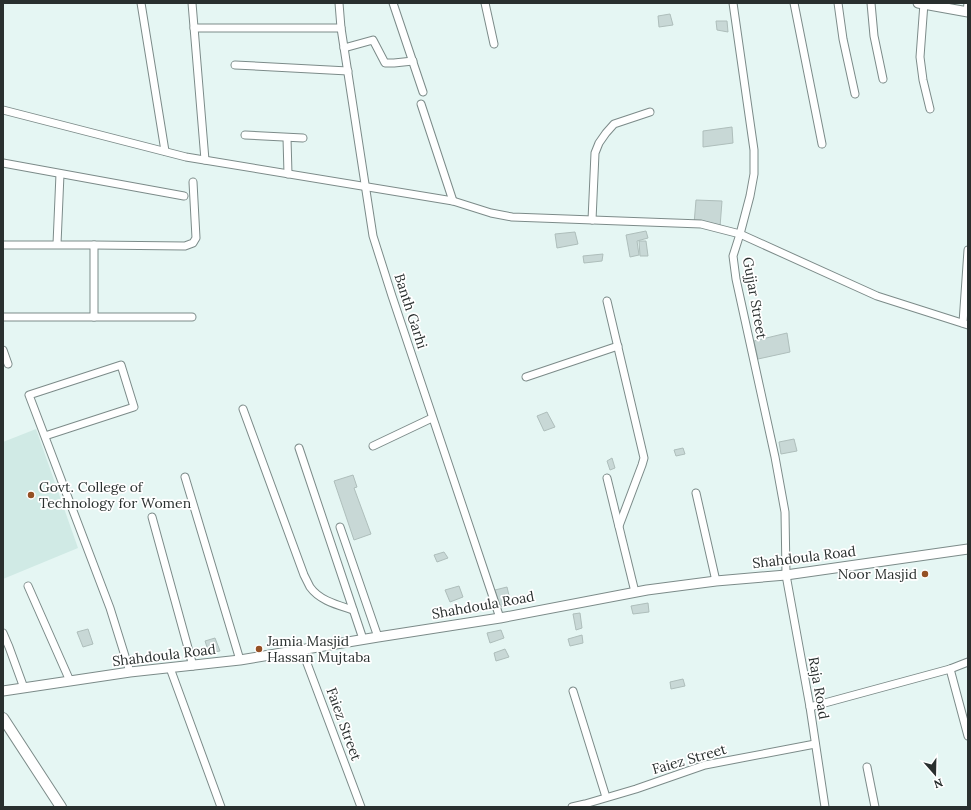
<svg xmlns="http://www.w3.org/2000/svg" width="971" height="810" font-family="Lora,serif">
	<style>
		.built { fill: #d0eae5 }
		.building { fill: #c8d8d6; stroke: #aebebb }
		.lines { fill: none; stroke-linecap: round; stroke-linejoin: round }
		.minor-casing { stroke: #7c8b89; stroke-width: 9 }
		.tertiary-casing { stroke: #7c8b89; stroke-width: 11 }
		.secondary-casing { stroke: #7c8b89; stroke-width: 12 }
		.minor { stroke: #fff; stroke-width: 7 }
		.tertiary { stroke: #fff; stroke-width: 9 }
		.secondary { stroke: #fff; stroke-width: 10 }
		.poi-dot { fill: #955024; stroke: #fff; stroke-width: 1.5 }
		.labels { text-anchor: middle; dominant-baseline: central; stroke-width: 3.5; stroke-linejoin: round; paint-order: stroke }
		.street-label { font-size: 14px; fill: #292f2e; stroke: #fff }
		.poi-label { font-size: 14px; fill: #292f2e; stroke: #fff; text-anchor: start }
	</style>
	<rect width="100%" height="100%" fill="#e5f6f3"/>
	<polygon class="built" points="36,429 78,548 3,579 3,442"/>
	<g class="building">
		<polygon points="670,14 673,25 659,27 658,16"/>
		<polygon points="716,21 727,21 728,32 717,30"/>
		<polygon points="732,127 733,143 703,147 703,131"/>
		<polygon points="696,200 722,201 720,227 694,224"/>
		<polygon points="646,231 648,238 637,241 639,255 630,257 626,235"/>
		<polygon points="575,232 578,244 557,248 555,234"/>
		<polygon points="639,241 646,241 648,256 640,256"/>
		<polygon points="603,254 602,261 584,263 583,256"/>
		<polygon points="787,333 790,352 758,359 754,341"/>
		<polygon points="547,412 555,427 544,431 537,416"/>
		<polygon points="794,439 797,451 781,454 779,442"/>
		<polygon points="683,448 685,454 676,456 674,450"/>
		<polygon points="612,458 615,468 610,470 607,461"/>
		<polygon points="353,475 357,487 354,488 371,534 354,540 334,481"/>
		<polygon points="444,552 448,558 437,562 434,555"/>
		<polygon points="459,586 463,597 450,602 445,590"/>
		<polygon points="507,587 511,604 500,607 495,590"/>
		<polygon points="648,603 649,612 633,614 631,606"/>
		<polygon points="580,613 582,628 576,630 573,614"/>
		<polygon points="88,629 93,644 83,647 77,632"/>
		<polygon points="501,630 504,638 490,643 487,633"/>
		<polygon points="582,635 583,643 570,646 568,639"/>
		<polygon points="215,638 220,651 209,653 205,641"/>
		<polygon points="505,649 509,657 496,661 494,653"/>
		<polygon points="683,679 685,686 671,689 670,682"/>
	</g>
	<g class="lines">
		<defs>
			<g id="minor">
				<polyline points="141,3 165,151"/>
				<polyline points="192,3 205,160"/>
				<polyline points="339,3 341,28 373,236 392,296 500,618"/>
				<polyline points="393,3 423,92"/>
				<polyline points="485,3 494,44"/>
				<polyline points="733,3 754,150 754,174 750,196 740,234 733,256 736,279 775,457 785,512 786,575 810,707 825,807"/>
				<polyline points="794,3 822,144"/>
				<polyline points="838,3 843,39 855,94"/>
				<polyline points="871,3 874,36 883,79"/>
				<polyline points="924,3 920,57 923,80 930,109"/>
				<polyline points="967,12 968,3"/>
				<polyline points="194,28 341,28"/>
				<polyline points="344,48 373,40 385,63 394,63 413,61"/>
				<polyline points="235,65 348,71"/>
				<polyline points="421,104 453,201"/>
				<polyline points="3,110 186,157 453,201 491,213 512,217 701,224 740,234 877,296 968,325"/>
				<polyline points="245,135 303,138"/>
				<polyline points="287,138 288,174"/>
				<polyline points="3,163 184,196"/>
				<polyline points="592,220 595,153 599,143 606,133 614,124 650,112"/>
				<polyline points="57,244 60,174"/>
				<polyline points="3,245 94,245 185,246 193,243 196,238 193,182"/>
				<polyline points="94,245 94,317"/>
				<polyline points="607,301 644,458 642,465 619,526"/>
				<polyline points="3,317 192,317"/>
				<polyline points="963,323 968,250"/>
				<polyline points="3,350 8,364"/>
				<polyline points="526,377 618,346"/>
				<path d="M 243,409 L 304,575 C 306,579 308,583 310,587 C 320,601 338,605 353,610"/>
				<polyline points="45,436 134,407 121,365 29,395 110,608 130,672"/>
				<polyline points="373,446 432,418"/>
				<polyline points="299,448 363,639"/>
				<polyline points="185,477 240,660"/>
				<polyline points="607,478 635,592"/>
				<polyline points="696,493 716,581"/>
				<polyline points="152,517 193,666"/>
				<polyline points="340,527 378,637"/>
				<polyline points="28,586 70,681"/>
				<polyline points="3,633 9,647 24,688"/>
				<polyline points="302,650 361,807"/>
				<polyline points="170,668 221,807"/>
				<polyline points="950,669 968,736"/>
				<polyline points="573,691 606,797"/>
				<polyline points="810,707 950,669 968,662"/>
				<polyline points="867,767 875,807"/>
				<polyline points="572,807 585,804 636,789 705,765 815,744"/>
			</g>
			<g id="tertiary">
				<polyline points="918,3 968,12"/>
				<polyline points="3,691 130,672 240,660 378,637 500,618 647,590 716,581 786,575 968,549"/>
			</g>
			<polyline id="secondary" points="3,718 61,807"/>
		</defs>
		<use href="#minor" class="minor-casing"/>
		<use href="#tertiary" class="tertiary-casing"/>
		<use href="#secondary" class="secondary-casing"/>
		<use href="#minor" class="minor"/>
		<use href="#tertiary" class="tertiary"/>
		<use href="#secondary" class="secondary"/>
	</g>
	<g class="poi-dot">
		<circle cx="31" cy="495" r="4"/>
		<circle cx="925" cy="574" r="4"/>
		<circle cx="259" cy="649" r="4"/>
	</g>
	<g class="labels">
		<g class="street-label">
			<text transform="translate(755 298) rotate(80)">Gujjar Street</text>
			<text transform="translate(411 311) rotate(72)">Banth Garhi</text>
			<text transform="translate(804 557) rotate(-7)">Shahdoula Road</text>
			<text transform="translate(483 605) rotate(-10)">Shahdoula Road</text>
			<text transform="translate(164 655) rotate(-7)">Shahdoula Road</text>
			<text transform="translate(819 688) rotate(80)">Raja Road</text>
			<text transform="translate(344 724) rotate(70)">Faiez Street</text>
			<text transform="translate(689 759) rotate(-16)">Faiez Street</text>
		</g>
		<g class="poi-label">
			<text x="39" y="487">Govt. College of<tspan x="39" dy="16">Technology for Women</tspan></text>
			<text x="917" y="574" text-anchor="end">Noor Masjid</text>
			<text x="267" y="641">Jamia Masjid<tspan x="267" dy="16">Hassan Mujtaba</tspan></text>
		</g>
	</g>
	<rect width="971" height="810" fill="none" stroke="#292f2e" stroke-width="8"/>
	<g transform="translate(935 774) rotate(160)" stroke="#ffffff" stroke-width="3" paint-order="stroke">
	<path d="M0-3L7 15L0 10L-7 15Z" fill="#292f2e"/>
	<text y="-6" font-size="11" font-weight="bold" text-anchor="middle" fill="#292f2e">N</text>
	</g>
</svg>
